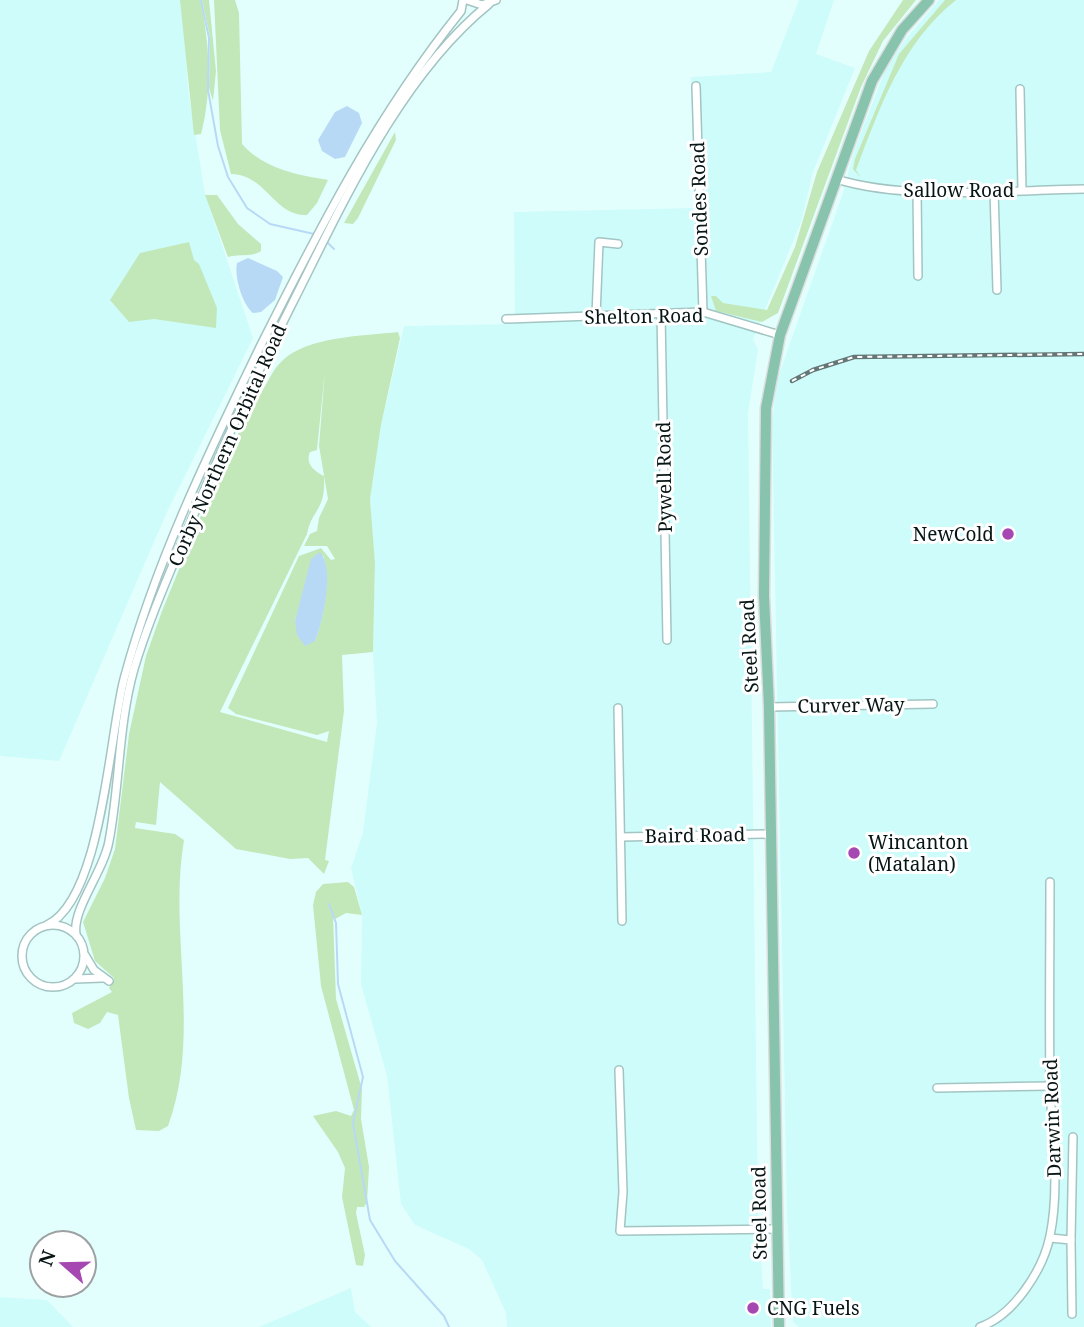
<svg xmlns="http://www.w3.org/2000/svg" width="1084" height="1327" font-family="'Noto Serif',serif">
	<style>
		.built { fill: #cefcfa }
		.green { fill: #c2e8ba; fill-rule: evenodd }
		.water { fill: #b8d9f6 }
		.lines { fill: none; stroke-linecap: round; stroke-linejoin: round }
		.stream { stroke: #b8d9f6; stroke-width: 2 }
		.minor-casing { stroke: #a2c5c3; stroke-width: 10 }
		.major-casing { stroke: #dcdede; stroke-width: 13 }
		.minor { stroke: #fff; stroke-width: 7 }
		.major { stroke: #88c3ae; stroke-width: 10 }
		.rail-casing { stroke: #647776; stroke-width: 4.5 }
		.rail { stroke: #fff; stroke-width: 2; stroke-dasharray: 5; stroke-linecap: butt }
		.poi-dot { fill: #a548b2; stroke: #fff; stroke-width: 2.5 }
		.labels { text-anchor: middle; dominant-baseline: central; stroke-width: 6; stroke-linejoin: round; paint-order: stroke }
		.street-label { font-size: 19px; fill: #081515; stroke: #fff }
		.poi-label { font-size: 19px; fill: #081515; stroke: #fff; text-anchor: start }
	</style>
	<rect width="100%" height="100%" fill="#e3fffd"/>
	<g class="built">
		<polygon points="0,0 183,0 188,90 205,194 253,338 167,512 59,761 0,756"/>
		<polygon points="799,0 834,0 816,54 855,68 813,172 801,222 753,339 758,350 748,413 758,1213 763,1289 770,1289 771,1327 507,1327 506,1313 482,1260 469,1249 415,1225 401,1204 387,1076 361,984 362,915 351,868 363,832 377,723 373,652 375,563 370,499 381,425 404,326 515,324 514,212 694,208 691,77 771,72"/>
		<polygon points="939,0 1084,0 1084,1327 799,1327 793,1322 787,1210 772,423 777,380 843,193 854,151 884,73 904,41"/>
		<polygon points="351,1288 355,1312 371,1327 259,1327"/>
		<polygon points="0,1297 47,1300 73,1327 0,1327"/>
	</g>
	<g class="green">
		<path d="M 180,0 L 201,0 C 209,46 213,87 201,134 L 194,135 Z"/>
		<polygon points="202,0 209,0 216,71 213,101 209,88 210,37"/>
		<path d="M 214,0 L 235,0 L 239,13 L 242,144 C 264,169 297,175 328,180 L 317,203 L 307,215 C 274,217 266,174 231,174 L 220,130 Z"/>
		<polygon points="903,0 916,0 883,41 861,87 778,313 762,322 716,311 711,296 716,296 723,303 767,310 795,247 817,172 869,51"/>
		<path d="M 945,0 L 956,0 C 902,43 880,107 856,170 L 861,178 L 853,169 L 855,159 L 899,54 Z"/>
		<polygon points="395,132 396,140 358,218 353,224 344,223"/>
		<path d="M 205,195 L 217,195 L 238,224 L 261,244 L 261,251 C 253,257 238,254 228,257 Z"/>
		<polygon points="189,242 194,260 199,264 217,308 216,328 154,319 129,322 110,300 140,253"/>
		<path d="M 398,332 L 400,338 L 381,425 L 370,499 L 375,563 L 373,652 L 342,655 L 344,711 L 325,860 L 329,861 L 324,874 L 308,858 L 290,859 L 236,849 L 160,782 L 156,825 L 136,822 L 135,828 L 175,834 L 184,840 C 168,934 202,1034 168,1126 L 159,1131 L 136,1130 L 129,1098 L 118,1015 L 107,1012 L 100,1023 L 88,1029 L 74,1023 L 72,1013 L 112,992 L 109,988 L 114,978 L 95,961 L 83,922 L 105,878 L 115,849 L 129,734 L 146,656 L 162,611 L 211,491 L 258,392 L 261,393 C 268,382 273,369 282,361 C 307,336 364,336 398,332 ZM 325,370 L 319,446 L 328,499 L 319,518 L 317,531 L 310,534 L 304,546 L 327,546 L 335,559 L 331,560 L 321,548 L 299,556 L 228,708 L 236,714 L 317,735 L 329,731 L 327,742 L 220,712 L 307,534 C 312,508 326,512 324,476 C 314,471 305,464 310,452 L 317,450 ZM 323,555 C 331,580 324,617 315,641 L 295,621 L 309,577 Z"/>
		<polygon points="348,882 354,887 362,915 346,913 335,919 333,915 336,999 362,1089 361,1119 369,1167 367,1202 364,1207 357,1207 356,1213 365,1255 363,1266 356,1265 342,1197 345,1168 338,1152 313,1116 336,1111 351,1116 354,1110 321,986 313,905 316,892 323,884"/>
	</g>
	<g class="water">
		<polygon points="347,106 359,113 362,123 345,157 335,159 322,151 318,140 335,112"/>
		<path d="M 248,258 L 277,271 L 283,277 L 275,300 L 261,312 L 253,313 C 242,304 234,276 237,263 Z"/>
		<path d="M 320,552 C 335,569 323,621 315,641 L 305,646 L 297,635 L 295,621 L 311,559 Z"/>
	</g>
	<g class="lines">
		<g class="stream">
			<polyline points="201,0 209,38 208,90 218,146 228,177 247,208 270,224 314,234"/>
			<polyline points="328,243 334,249"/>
			<polyline points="329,904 336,923 338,984 363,1077 353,1123 370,1220 395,1261 444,1316 449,1327"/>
		</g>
		<defs>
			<g id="minor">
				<polyline points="467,0 482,5 496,0"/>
				<polyline points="696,86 703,312"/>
				<polyline points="1020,89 1022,190"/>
				<path d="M 836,179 C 906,201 1009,190 1084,189"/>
				<polyline points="994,190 997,290"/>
				<polyline points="917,191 918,276"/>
				<polyline points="661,314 667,640"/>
				<polyline points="596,316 599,242 618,244"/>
				<polyline points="506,319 703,312 780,335"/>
				<polyline points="769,707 933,704"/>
				<polyline points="618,708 622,921"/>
				<polyline points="621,837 769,834"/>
				<circle cx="53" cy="956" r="31"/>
				<path d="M 47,925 C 102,899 109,736 124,679 C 155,564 208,454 260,347 C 319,229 378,114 461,11 L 463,0"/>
				<path d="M 76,934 C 72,909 104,871 109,841 C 120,784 118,726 134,669 C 148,622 168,577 187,531 C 219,454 255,377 293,302 C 344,201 400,76 489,4"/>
				<polyline points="85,955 94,970 109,981"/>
				<polyline points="75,979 103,978"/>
				<polyline points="619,1070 623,1192 620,1231 776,1229"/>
				<polyline points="937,1088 1050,1086"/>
				<polyline points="1050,1238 1071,1240 1072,1314"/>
				<polyline points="1071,1240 1073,1137"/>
				<path d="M 980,1327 C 1014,1315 1043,1270 1050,1236 C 1060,1188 1052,1135 1050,1086 C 1049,1018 1050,950 1050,882"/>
			</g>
			<polyline id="major" points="779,1327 769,707 764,596 766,408 780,335 872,81 902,30 929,0"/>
		</defs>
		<use href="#minor" class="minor-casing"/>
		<use href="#major" class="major-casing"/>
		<use href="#minor" class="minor"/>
		<use href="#major" class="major"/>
		<defs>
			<polyline id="rail" points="792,381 813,370 854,357 1084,354"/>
		</defs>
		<use href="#rail" class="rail-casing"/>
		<use href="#rail" class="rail"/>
	</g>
	<g class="poi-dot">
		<circle cx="1008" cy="534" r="7"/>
		<circle cx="854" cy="853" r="7"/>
		<circle cx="753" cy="1308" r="7"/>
	</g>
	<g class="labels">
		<g class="street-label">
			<text x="959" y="190">Sallow Road</text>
			<text transform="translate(699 199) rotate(-92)">Sondes Road</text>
			<text transform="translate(644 316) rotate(-1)">Shelton Road</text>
			<text transform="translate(227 445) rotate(-66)">Corby Northern Orbital Road</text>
			<text transform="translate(664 477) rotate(-91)">Pywell Road</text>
			<text transform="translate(749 646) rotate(-93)">Steel Road</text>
			<text transform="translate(851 705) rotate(-1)">Curver Way</text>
			<text transform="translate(695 835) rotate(-1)">Baird Road</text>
			<text transform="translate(1052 1118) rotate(-92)">Darwin Road</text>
			<text transform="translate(759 1213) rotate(-91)">Steel Road</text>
		</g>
		<g class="poi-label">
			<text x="994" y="534" text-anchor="end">NewCold</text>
			<text x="868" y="842">Wincanton<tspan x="868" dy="22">(Matalan)</tspan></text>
			<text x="767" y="1308">CNG Fuels</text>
		</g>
	</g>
	<g transform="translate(63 1264) rotate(290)"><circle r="33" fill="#ffffff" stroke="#9ca1a1" stroke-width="2"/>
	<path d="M0-5L12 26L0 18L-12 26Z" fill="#a548b2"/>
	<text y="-10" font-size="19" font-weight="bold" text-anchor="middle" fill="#081515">N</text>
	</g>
</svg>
